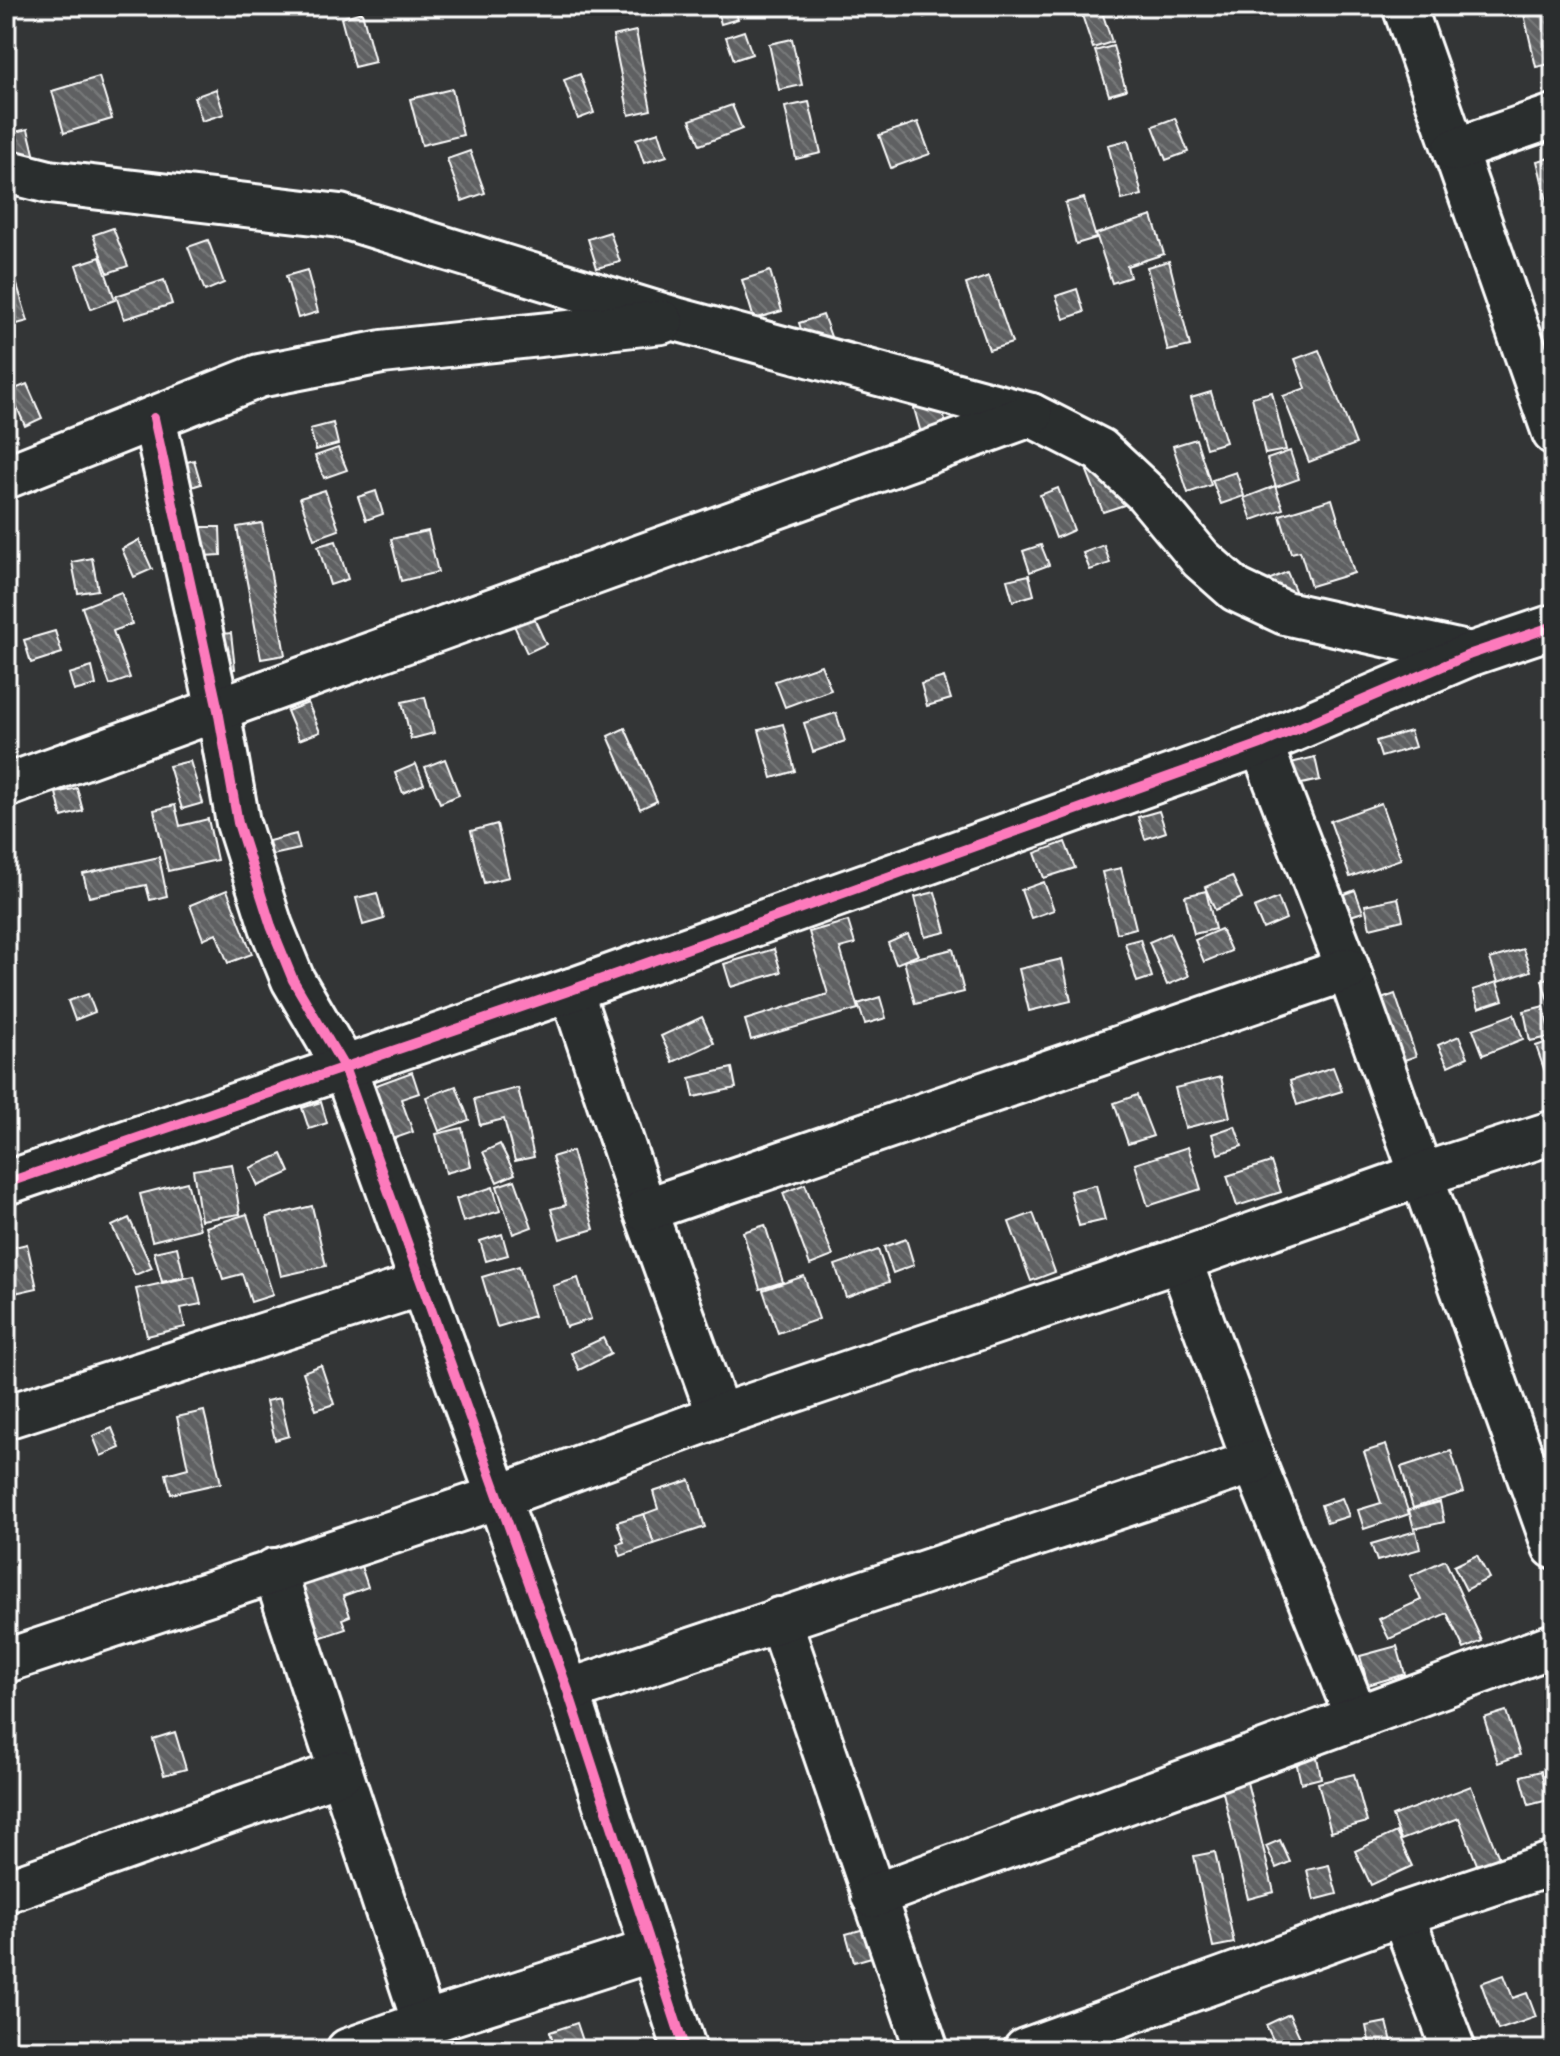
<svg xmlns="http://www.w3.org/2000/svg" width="1560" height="2056" font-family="'Shantell Sans',sans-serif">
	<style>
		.building { fill: url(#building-back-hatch); stroke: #fff; stroke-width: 2 }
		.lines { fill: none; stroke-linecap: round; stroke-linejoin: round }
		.street-casing { stroke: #fff; stroke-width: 48 }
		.street { stroke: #2a2d2e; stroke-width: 42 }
		.cycleway-casing { stroke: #2a2d2e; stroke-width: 15 }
		.cycleway { stroke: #fd7abc; stroke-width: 10 }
	</style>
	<defs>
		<pattern id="building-back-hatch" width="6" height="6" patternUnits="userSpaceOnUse" patternTransform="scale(2)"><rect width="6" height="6" fill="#5f6162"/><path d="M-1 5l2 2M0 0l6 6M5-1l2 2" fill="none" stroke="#77797a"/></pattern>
	</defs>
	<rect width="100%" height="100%" fill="#333536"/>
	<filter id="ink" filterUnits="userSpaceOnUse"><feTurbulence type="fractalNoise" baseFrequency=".0125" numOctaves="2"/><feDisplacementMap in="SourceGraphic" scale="16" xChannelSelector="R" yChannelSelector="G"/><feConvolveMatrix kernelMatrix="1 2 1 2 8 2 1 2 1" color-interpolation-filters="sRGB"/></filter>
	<g filter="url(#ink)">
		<g class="building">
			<polygon points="716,6 734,6 738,19 721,24"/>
			<polygon points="921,6 947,6 948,9 924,17"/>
			<polygon points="1079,6 1100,6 1112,42 1093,48"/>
			<polygon points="1538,6 1554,6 1554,63 1536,67 1523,10"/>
			<polygon points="362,12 375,62 354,67 341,18"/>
			<polygon points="636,31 651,110 629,115 613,36"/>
			<polygon points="744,31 752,54 734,60 726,37"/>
			<polygon points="792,39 802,85 779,90 769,44"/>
			<polygon points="1113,46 1126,90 1109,95 1095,51"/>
			<polygon points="580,74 594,113 578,119 564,80"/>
			<polygon points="99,77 112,119 64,133 52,91"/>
			<polygon points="216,89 224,114 202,121 194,97"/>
			<polygon points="452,89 463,135 422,145 410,99"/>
			<polygon points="809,102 821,153 796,159 785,107"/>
			<polygon points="732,105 742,129 700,145 690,120"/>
			<polygon points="1175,118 1188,152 1166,160 1153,126"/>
			<polygon points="918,122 930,154 891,168 879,135"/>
			<polygon points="28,129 41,182 11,164 6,145 6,134"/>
			<polygon points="659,132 667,156 644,163 636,139"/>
			<polygon points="1128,140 1142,195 1122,200 1108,145"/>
			<polygon points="470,151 485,193 462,201 447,159"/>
			<polygon points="1554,157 1554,230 1537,161"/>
			<polygon points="1084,198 1096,238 1076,244 1065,203"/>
			<polygon points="1152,216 1164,254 1127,266 1130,277 1112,283 1096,234"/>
			<polygon points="113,228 128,266 108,273 93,235"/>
			<polygon points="610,232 620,262 597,268 588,239"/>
			<polygon points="208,240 224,283 205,291 188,247"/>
			<polygon points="100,257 115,300 91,309 76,265"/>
			<polygon points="1169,261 1190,346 1168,351 1147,267"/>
			<polygon points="12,268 28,321 6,327 6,270"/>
			<polygon points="307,270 318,312 298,318 286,276"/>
			<polygon points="770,271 782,311 754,319 742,280"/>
			<polygon points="989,276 1012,343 989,350 966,284"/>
			<polygon points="164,280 172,304 124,319 116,296"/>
			<polygon points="1077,289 1084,312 1064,319 1056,296"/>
			<polygon points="823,315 837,353 812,362 799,323"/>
			<polygon points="1319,350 1356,444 1309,462 1283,396 1306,388 1295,359"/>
			<polygon points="27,384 42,418 25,426 10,391"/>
			<polygon points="1211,392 1226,442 1206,448 1191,398"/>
			<polygon points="1272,392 1286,450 1265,454 1252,397"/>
			<polygon points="937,394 948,430 922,437 912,401"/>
			<polygon points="333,423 338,444 316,450 310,429"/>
			<polygon points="1196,439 1211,485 1188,493 1173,446"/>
			<polygon points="338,448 347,470 324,478 315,456"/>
			<polygon points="1290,451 1299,479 1276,487 1267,459"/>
			<polygon points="194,460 201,484 182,490 174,466"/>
			<polygon points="1112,462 1127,504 1103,512 1087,471"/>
			<polygon points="1236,472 1244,496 1221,504 1212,480"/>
			<polygon points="1275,486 1283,509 1252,520 1244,498"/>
			<polygon points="1058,488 1074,530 1056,538 1040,495"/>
			<polygon points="325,490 339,530 314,539 300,498"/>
			<polygon points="376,491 383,514 366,520 358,497"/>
			<polygon points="1332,499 1354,573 1311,586 1300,551 1291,553 1280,515"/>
			<polygon points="262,523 285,655 261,659 237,527"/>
			<polygon points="202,527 220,527 221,555 203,556"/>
			<polygon points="428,531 438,572 401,581 391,539"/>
			<polygon points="139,540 152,569 134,577 122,549"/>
			<polygon points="336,541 348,579 330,585 318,546"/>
			<polygon points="1041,545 1049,565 1030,572 1023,551"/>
			<polygon points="1104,545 1110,563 1090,570 1083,553"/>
			<polygon points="92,558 98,590 78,593 72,562"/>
			<polygon points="1287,572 1297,595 1278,603 1268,580"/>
			<polygon points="1029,575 1034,595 1013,601 1007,580"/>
			<polygon points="121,592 132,624 113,631 130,678 110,685 82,607"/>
			<polygon points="530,610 546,644 527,653 511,619"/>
			<polygon points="55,631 62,653 31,663 24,640"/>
			<polygon points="231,633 235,669 206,673 202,636"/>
			<polygon points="821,665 831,690 785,707 775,681"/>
			<polygon points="92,667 96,685 74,691 69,674"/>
			<polygon points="944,677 951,699 927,706 921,684"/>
			<polygon points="425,697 434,733 411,739 402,702"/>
			<polygon points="308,703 320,732 299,740 287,711"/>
			<polygon points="836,713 845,741 813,752 804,723"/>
			<polygon points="783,724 795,771 772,778 759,730"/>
			<polygon points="625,728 657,801 640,809 608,736"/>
			<polygon points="1410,731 1415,747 1381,757 1376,741"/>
			<polygon points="1315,757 1320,780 1297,785 1291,763"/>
			<polygon points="445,759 459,795 440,803 425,767"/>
			<polygon points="190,761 203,803 182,809 169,766"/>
			<polygon points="416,764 424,784 403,793 395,773"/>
			<polygon points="77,788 83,811 62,817 56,793"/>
			<polygon points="1381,803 1401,859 1350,877 1330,821"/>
			<polygon points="175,805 180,826 208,819 217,860 168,871 154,810"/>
			<polygon points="1159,811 1166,832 1145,839 1138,817"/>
			<polygon points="497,824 509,877 484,883 471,831"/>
			<polygon points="296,834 300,849 272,855 269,841"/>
			<polygon points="1065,842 1075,868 1044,878 1035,853"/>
			<polygon points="159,857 167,896 150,900 146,885 89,897 83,874"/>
			<polygon points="1121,868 1136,928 1117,933 1102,872"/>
			<polygon points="1232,876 1242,898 1215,910 1205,887"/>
			<polygon points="1044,882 1054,910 1031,918 1021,890"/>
			<polygon points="227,890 252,954 228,963 216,933 203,939 190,905"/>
			<polygon points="1355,890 1363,912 1344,918 1336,897"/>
			<polygon points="1206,891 1215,929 1194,934 1185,896"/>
			<polygon points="935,892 946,932 925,937 915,897"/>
			<polygon points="377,893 384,919 363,925 356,898"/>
			<polygon points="1278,898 1286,919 1263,929 1254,908"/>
			<polygon points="1398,898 1403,920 1370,928 1365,905"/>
			<polygon points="848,921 855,944 840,948 858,1009 751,1040 745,1020 828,994 809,932"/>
			<polygon points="1221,929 1231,951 1204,962 1195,940"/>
			<polygon points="1170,933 1189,976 1167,985 1149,942"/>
			<polygon points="908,934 918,955 896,964 888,943"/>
			<polygon points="1140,939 1152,977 1137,982 1125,943"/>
			<polygon points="774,949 781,972 731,987 724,964"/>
			<polygon points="953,949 964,992 915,1004 904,961"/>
			<polygon points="1523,949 1531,971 1498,982 1490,959"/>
			<polygon points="1062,959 1071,1001 1029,1011 1019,969"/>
			<polygon points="1554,976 1554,1011 1551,1012 1542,980"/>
			<polygon points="1497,982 1503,1000 1479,1008 1473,990"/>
			<polygon points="88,994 95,1012 75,1020 68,1001"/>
			<polygon points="1395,994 1416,1056 1391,1065 1370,1003"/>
			<polygon points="880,997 886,1018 865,1024 858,1004"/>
			<polygon points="1544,1006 1550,1037 1530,1041 1524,1011"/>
			<polygon points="1514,1014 1523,1039 1483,1055 1473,1029"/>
			<polygon points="702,1017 714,1043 673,1062 661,1036"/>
			<polygon points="1459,1036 1468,1057 1448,1066 1438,1045"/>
			<polygon points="1554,1040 1554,1085 1550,1086 1536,1046"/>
			<polygon points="1333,1067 1342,1091 1297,1105 1290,1081"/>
			<polygon points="732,1068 736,1088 694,1097 690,1078"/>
			<polygon points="412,1072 419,1093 401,1099 413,1132 390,1140 371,1087"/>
			<polygon points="1221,1077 1230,1117 1185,1128 1175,1088"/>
			<polygon points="456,1086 469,1120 439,1131 426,1097"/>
			<polygon points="518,1088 534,1157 515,1161 504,1119 480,1125 474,1099"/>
			<polygon points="1137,1095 1153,1136 1128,1144 1114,1103"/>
			<polygon points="321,1102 327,1123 309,1129 302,1108"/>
			<polygon points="1235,1126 1242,1146 1218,1154 1212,1134"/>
			<polygon points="462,1128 471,1166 446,1173 436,1134"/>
			<polygon points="500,1144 515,1174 497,1182 483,1152"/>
			<polygon points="1188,1147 1201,1189 1148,1206 1135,1164"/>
			<polygon points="572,1151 594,1229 560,1239 551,1209 566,1205 552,1157"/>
			<polygon points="282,1154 290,1172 258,1186 250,1168"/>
			<polygon points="1271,1162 1281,1192 1237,1206 1227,1176"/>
			<polygon points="232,1164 240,1214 201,1220 193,1170"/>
			<polygon points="515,1180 532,1227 513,1234 497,1186"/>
			<polygon points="187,1182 200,1229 152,1241 140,1194"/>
			<polygon points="805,1184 833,1256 810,1265 783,1193"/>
			<polygon points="1096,1185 1105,1220 1079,1226 1070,1191"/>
			<polygon points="493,1187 500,1211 463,1222 456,1199"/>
			<polygon points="312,1206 326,1266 281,1276 267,1217"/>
			<polygon points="1033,1213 1055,1272 1031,1281 1009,1222"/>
			<polygon points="247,1214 273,1295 251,1302 242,1274 223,1279 206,1227"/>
			<polygon points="129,1218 152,1268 135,1275 112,1226"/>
			<polygon points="765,1225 783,1282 760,1289 743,1232"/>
			<polygon points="502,1234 508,1255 486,1261 480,1241"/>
			<polygon points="906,1239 914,1265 893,1273 884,1247"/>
			<polygon points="27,1244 37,1288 6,1295 6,1249"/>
			<polygon points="177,1247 184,1277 162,1282 154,1252"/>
			<polygon points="878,1250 889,1282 846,1297 835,1265"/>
			<polygon points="519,1266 534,1316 497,1327 482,1277"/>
			<polygon points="194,1276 201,1304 181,1308 185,1327 147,1336 136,1289"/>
			<polygon points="804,1276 819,1319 778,1333 763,1290"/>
			<polygon points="578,1278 591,1319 566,1327 553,1286"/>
			<polygon points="603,1338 611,1354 579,1370 571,1353"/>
			<polygon points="321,1365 334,1404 316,1410 303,1372"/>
			<polygon points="280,1398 289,1436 275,1440 266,1401"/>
			<polygon points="204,1411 221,1483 171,1494 166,1474 188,1468 177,1417"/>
			<polygon points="112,1428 120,1448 101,1456 93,1436"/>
			<polygon points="1386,1445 1409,1514 1364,1529 1358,1510 1381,1503 1364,1452"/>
			<polygon points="1451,1451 1464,1492 1413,1508 1401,1467"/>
			<polygon points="690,1480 705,1527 654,1544 644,1514 658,1509 653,1492"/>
			<polygon points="1342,1498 1349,1516 1327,1523 1321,1505"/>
			<polygon points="1440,1502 1444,1522 1414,1529 1409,1510"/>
			<polygon points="644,1514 654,1544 621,1556 617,1544 624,1542 617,1522"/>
			<polygon points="1416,1531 1420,1549 1377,1561 1371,1544"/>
			<polygon points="1477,1555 1489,1578 1466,1590 1454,1566"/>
			<polygon points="1445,1560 1482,1641 1464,1649 1447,1613 1389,1639 1379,1619 1421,1600 1410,1576"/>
			<polygon points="361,1566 368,1587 343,1596 350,1616 342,1619 346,1629 319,1638 301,1586"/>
			<polygon points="1397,1646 1405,1674 1368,1685 1360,1656"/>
			<polygon points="1506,1711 1520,1755 1498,1763 1484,1718"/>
			<polygon points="175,1732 186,1769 164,1775 153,1739"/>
			<polygon points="1317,1757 1321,1778 1301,1783 1296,1761"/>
			<polygon points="1541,1771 1548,1800 1529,1805 1521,1776"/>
			<polygon points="1354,1774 1367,1822 1331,1832 1318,1783"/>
			<polygon points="1247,1782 1274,1892 1248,1899 1222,1788"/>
			<polygon points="1471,1786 1499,1858 1478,1867 1459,1818 1401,1840 1392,1816"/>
			<polygon points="1396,1832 1412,1866 1371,1885 1355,1851"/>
			<polygon points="1280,1840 1290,1862 1276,1868 1266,1846"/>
			<polygon points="1215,1852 1234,1943 1213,1947 1194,1856"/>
			<polygon points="1329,1865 1337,1894 1314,1900 1307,1870"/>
			<polygon points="868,1928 875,1956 854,1962 846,1934"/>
			<polygon points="1504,1975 1513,1998 1527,1993 1536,2017 1498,2030 1481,1983"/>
			<polygon points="1289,2014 1306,2050 1278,2050 1266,2025"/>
			<polygon points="1387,2022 1394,2050 1371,2050 1366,2026"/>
			<polygon points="577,2023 586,2050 556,2050 550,2032"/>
		</g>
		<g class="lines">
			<defs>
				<g id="street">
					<polyline points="1404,6 1554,433"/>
					<polyline points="1455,150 1554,116"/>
					<polyline points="6,171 49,182 340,216 679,320 1031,415 1100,450 1146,493 1201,559 1236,590 1285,613 1471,654"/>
					<polyline points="154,418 218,710 238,823 271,926 293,980 344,1067 568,1691 685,2050"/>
					<polyline points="6,477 259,376 382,352 662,322"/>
					<polyline points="1261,744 1348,969 1554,1547"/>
					<polyline points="6,786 1031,415"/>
					<polyline points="571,990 645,1210 719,1416"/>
					<polyline points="6,1183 571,990 1261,744 1471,654 1554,626"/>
					<polyline points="645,1210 1348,969"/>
					<polyline points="1180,1260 1254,1462 1357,1718"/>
					<polyline points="6,1417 422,1284"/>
					<polyline points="274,1570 424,2023"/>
					<polyline points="779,1619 927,2050"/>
					<polyline points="6,1661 498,1497 719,1416 1180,1260 1421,1175 1554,1132"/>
					<polyline points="568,1691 1254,1462"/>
					<polyline points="6,1891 341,1772"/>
					<polyline points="873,1896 1554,1645"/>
					<polyline points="1402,1914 1454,2050"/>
					<polyline points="348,2050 424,2023 653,1950"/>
					<polyline points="1025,2050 1402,1914 1554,1863"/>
				</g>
			</defs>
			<use href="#street" class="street-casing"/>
			<use href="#street" class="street"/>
			<defs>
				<g id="cycleway">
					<polyline points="154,418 218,710 238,823 271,926 293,980 344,1067 568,1691 685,2050"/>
					<polyline points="6,1183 571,990 1261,744 1471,654 1554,626"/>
				</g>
			</defs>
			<use href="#cycleway" class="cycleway-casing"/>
			<use href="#cycleway" class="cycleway"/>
		</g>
	</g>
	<rect width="1560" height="2056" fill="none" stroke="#2a2d2e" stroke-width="32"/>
	<rect x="16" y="16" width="1528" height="2024" fill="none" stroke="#fff" stroke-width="3" filter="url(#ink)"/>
</svg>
